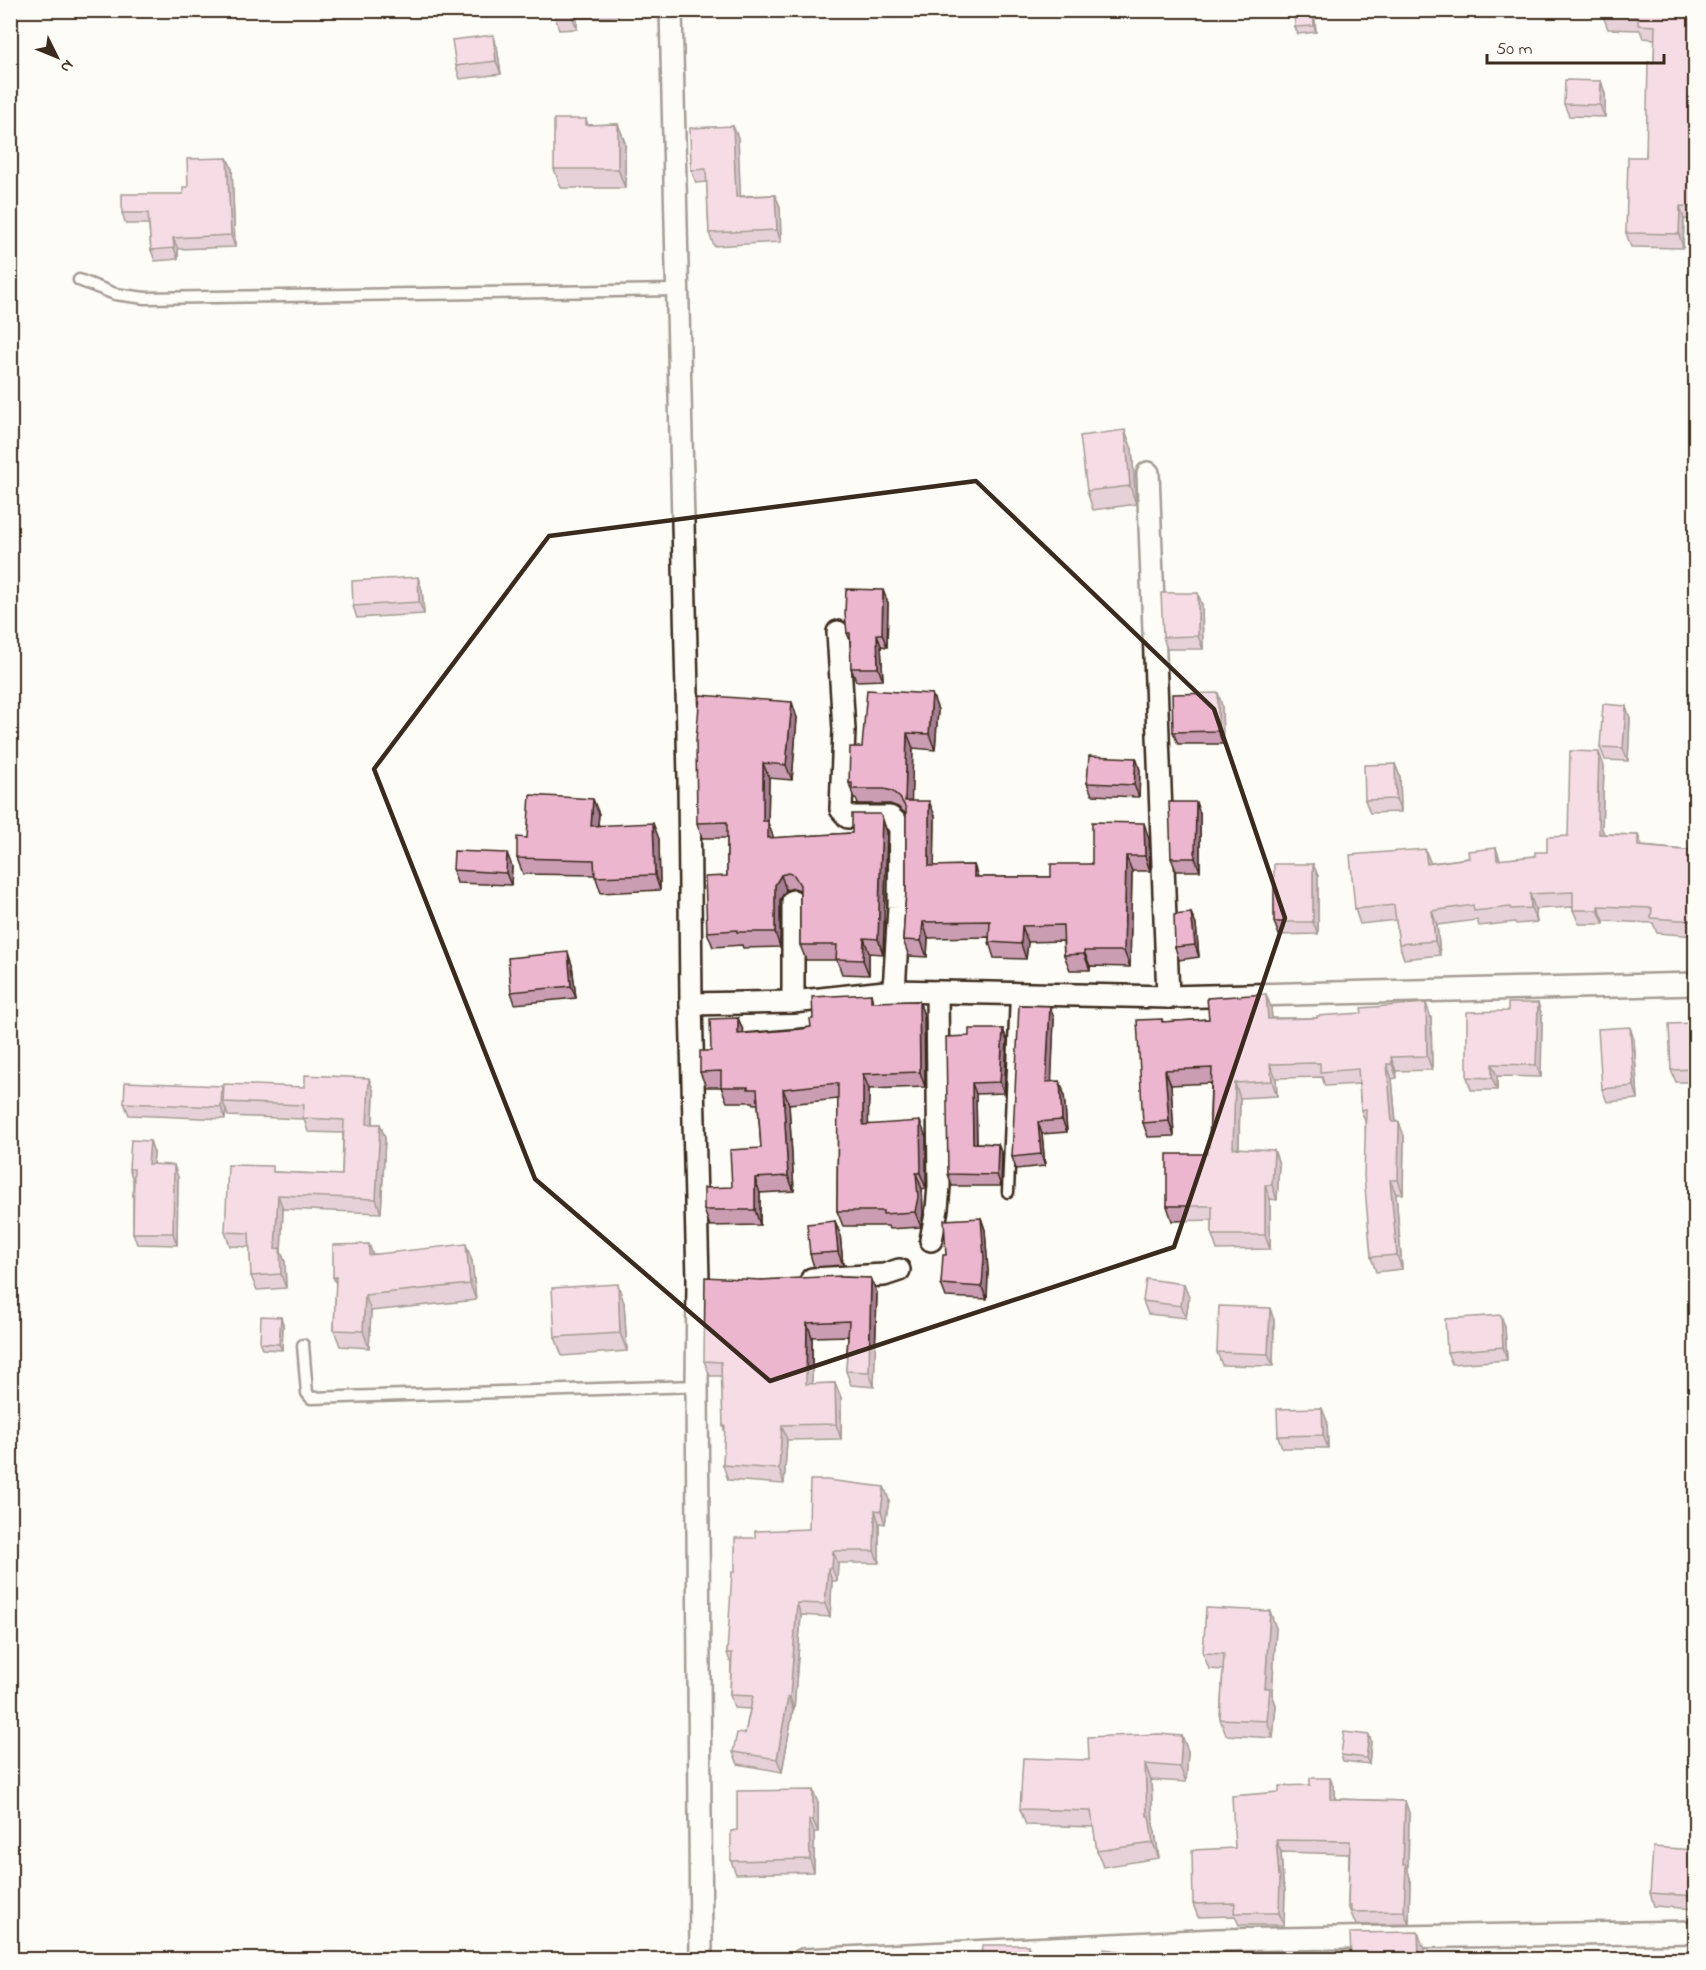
<svg xmlns="http://www.w3.org/2000/svg" width="1706" height="1970" font-family="'Indie Flower',sans-serif">
	<style>
		.lines { fill: none; stroke-linecap: round; stroke-linejoin: round }
		.lane-casing { stroke: #3b2a1e; stroke-width: 15 }
		.street-casing { stroke: #3b2a1e; stroke-width: 26 }
		.lane { stroke: #fdfcf7; stroke-width: 10 }
		.street { stroke: #fdfcf7; stroke-width: 21 }
		.wall { fill: #cb9db2; stroke: #3b2a1e; stroke-width: 1.5 }
		.shaded-wall { fill: #a57f91; stroke: #3b2a1e; stroke-width: 1.5 }
		.building { fill: #ecb6cf; stroke: #3b2a1e; stroke-width: 1.5 }
		.marked { fill: none; stroke: #3b2a1e; stroke-width: 4.5; stroke-linejoin: round }
	</style>
	<rect width="100%" height="100%" fill="#fdfcf7"/>
	<filter id="ink" filterUnits="userSpaceOnUse"><feTurbulence type="fractalNoise" baseFrequency=".0167" numOctaves="2"/><feDisplacementMap in="SourceGraphic" scale="12" xChannelSelector="R" yChannelSelector="G"/><feConvolveMatrix kernelMatrix="1 2 1 2 8 2 1 2 1" color-interpolation-filters="sRGB"/></filter>
	<g filter="url(#ink)">
		<g class="lines">
			<defs>
				<g id="lane">
					<polyline points="79,280 115,294 145,298 677,290"/>
					<polyline points="1008,1192 1016,994"/>
					<polyline points="303,1345 307,1393 311,1398 697,1386"/>
				</g>
				<g id="street">
					<polyline points="671,10 689,778 691,1004 698,1279 697,1386 701,1960"/>
					<polyline points="1148,473 1168,997"/>
					<polyline points="838,632 844,730 841,809 848,817 890,817 897,823 900,829 899,907 894,991"/>
					<polyline points="793,1002 793,901"/>
					<polyline points="691,1004 793,1002 894,991 1168,997 1696,984"/>
					<polyline points="931,1240 937,1209 939,1186 937,992"/>
					<polyline points="812,1279 884,1275 899,1270"/>
					<polyline points="803,1960 1216,1940 1696,1932"/>
				</g>
			</defs>
			<use href="#lane" class="lane-casing"/>
			<use href="#street" class="street-casing"/>
			<use href="#lane" class="lane"/>
			<use href="#street" class="street"/>
		</g>
		<g class="wall">
			<polygon points="553,10 618,10 618,17 577,18 577,29 559,30"/>
			<polygon points="1314,10 1316,32 1298,34 1295,27"/>
			<polygon points="1695,10 1695,220 1684,219 1683,248 1631,247 1626,233 1646,157 1654,62 1655,39 1643,38 1640,30 1608,29 1603,16"/>
			<polygon points="497,47 501,74 460,79 456,66"/>
			<polygon points="1601,81 1605,94 1605,117 1569,116 1564,104"/>
			<polygon points="586,119 588,125 618,124 625,143 625,188 561,188 554,169"/>
			<polygon points="733,126 738,138 740,196 775,195 780,207 781,242 714,246 709,233 707,182 696,183 691,170"/>
			<polygon points="227,158 232,169 235,247 178,249 178,259 155,261 151,250 149,224 126,224 122,213 183,194 188,187"/>
			<polygon points="1132,449 1136,504 1093,510 1087,491"/>
			<polygon points="422,590 424,614 357,618 353,606"/>
			<polygon points="888,603 887,647 881,646 883,680 856,681 851,668 851,643 847,633"/>
			<polygon points="1202,605 1203,649 1167,649 1163,637"/>
			<polygon points="1218,693 1222,706 1223,744 1178,744 1173,732"/>
			<polygon points="932,694 938,710 935,750 913,748 911,801 935,816 934,866 974,865 978,877 1051,877 1092,864 1149,839 1150,871 1132,871 1130,967 1090,966 1090,970 1070,970 1064,955 1063,941 1028,942 1026,959 994,958 989,942 989,937 928,938 927,957 909,956 903,940 906,892 906,814 898,807 890,804 858,804 856,799 854,799 849,783 862,747"/>
			<polygon points="797,718 792,780 769,778 768,823 773,838 852,833 882,817 887,832 883,954 869,953 869,975 842,974 837,960 806,960 800,945 800,890 794,888 786,890 780,900 780,947 743,948 742,945 713,947 707,932 727,876 727,838 702,838 697,823"/>
			<polygon points="1630,718 1628,761 1605,760 1600,747"/>
			<polygon points="1136,758 1140,770 1139,797 1092,795 1087,783"/>
			<polygon points="1395,764 1400,777 1401,812 1370,813 1365,800"/>
			<polygon points="1604,766 1602,829 1604,834 1638,835 1642,846 1695,851 1695,936 1657,933 1653,923 1604,921 1604,924 1579,924 1573,910 1573,907 1535,909 1537,922 1516,924 1515,922 1479,926 1477,920 1437,925 1440,955 1404,959 1399,944 1396,920 1360,924 1355,909 1431,863 1469,858 1496,848 1500,860 1535,856 1547,852 1568,836"/>
			<polygon points="599,814 598,825 659,839 660,890 601,893 595,875 523,874 517,858 527,838"/>
			<polygon points="1200,814 1200,871 1176,871 1171,858"/>
			<polygon points="1313,864 1318,876 1318,934 1279,935 1274,922"/>
			<polygon points="512,866 511,885 457,883 453,870"/>
			<polygon points="1191,913 1196,925 1199,957 1179,960 1175,947"/>
			<polygon points="572,965 576,998 515,1004 511,992"/>
			<polygon points="871,994 873,1002 919,1001 924,1016 925,1087 869,1089 868,1124 926,1137 926,1188 922,1189 923,1213 921,1227 889,1229 888,1226 843,1226 837,1211 838,1099 789,1104 794,1191 760,1193 760,1225 710,1226 704,1210 732,1187 761,1148 758,1104 754,1104 753,1102 727,1102 721,1087 706,1087 700,1072 711,1051 738,1018 744,1033 811,1027 813,1019"/>
			<polygon points="1266,994 1271,1008 1272,1018 1431,1018 1432,1070 1396,1071 1397,1078 1392,1079 1396,1122 1404,1136 1403,1194 1396,1194 1402,1269 1376,1272 1371,1257 1365,1121 1361,1110 1359,1084 1325,1086 1322,1077 1276,1078 1277,1096 1240,1098 1239,1149 1274,1150 1279,1164 1277,1200 1270,1199 1270,1249 1217,1250 1212,1235 1212,1220 1172,1221 1167,1206 1207,1154 1209,1147 1211,1083 1171,1085 1174,1136 1148,1137 1143,1123 1162,1019 1163,1022 1209,1019"/>
			<polygon points="1538,1003 1542,1016 1541,1077 1497,1076 1497,1090 1471,1090 1467,1077 1508,1011"/>
			<polygon points="1054,1018 1051,1082 1060,1081 1064,1094 1067,1132 1042,1134 1045,1166 1016,1169 1012,1157"/>
			<polygon points="1695,1023 1695,1082 1676,1082 1671,1070"/>
			<polygon points="1003,1029 1007,1041 1004,1093 976,1094 977,1143 998,1144 1002,1155 1001,1186 952,1186 948,1174 969,1036"/>
			<polygon points="1634,1040 1638,1099 1607,1102 1602,1089"/>
			<polygon points="222,1086 224,1091 374,1092 373,1124 380,1124 385,1138 381,1213 283,1209 281,1252 285,1262 286,1288 257,1290 251,1276 250,1247 230,1246 225,1232 275,1172 342,1175 343,1133 308,1132 304,1119 228,1116 226,1110 225,1119 129,1115 124,1103"/>
			<polygon points="150,1141 154,1153 153,1164 178,1177 177,1245 137,1244 133,1233 133,1180 129,1169"/>
			<polygon points="981,1218 985,1230 988,1271 987,1299 946,1297 941,1284 946,1255"/>
			<polygon points="835,1221 840,1234 843,1265 814,1267 810,1254"/>
			<polygon points="373,1254 472,1261 476,1300 371,1311 369,1348 340,1346 334,1330 336,1284 333,1277"/>
			<polygon points="840,1277 871,1278 877,1293 874,1387 851,1385 846,1371 848,1336 812,1337 812,1384 835,1383 841,1398 841,1439 787,1440 784,1484 728,1480 723,1465 725,1433 723,1426 722,1376 710,1376 704,1361 761,1280"/>
			<polygon points="1184,1284 1189,1297 1186,1318 1148,1314 1143,1301"/>
			<polygon points="624,1303 627,1351 562,1356 555,1337"/>
			<polygon points="1274,1320 1273,1366 1222,1365 1217,1352"/>
			<polygon points="283,1324 282,1350 262,1349 260,1343"/>
			<polygon points="1505,1327 1507,1360 1452,1364 1447,1352"/>
			<polygon points="1327,1421 1328,1448 1282,1448 1278,1436"/>
			<polygon points="884,1487 889,1500 885,1524 879,1523 879,1563 838,1563 837,1581 832,1581 830,1617 801,1615 794,1710 793,1710 782,1772 738,1764 733,1752 745,1734 750,1709 734,1708 730,1695 731,1664 727,1653 735,1572 755,1538 809,1529"/>
			<polygon points="1276,1628 1272,1694 1276,1705 1273,1738 1226,1735 1220,1719 1223,1670 1209,1669 1203,1653"/>
			<polygon points="1369,1735 1371,1741 1369,1764 1343,1761 1341,1755"/>
			<polygon points="1182,1736 1188,1751 1186,1782 1151,1780 1153,1825 1155,1832 1159,1858 1103,1867 1097,1851 1094,1827 1026,1825 1020,1809 1089,1760"/>
			<polygon points="1330,1778 1335,1791 1335,1799 1405,1801 1409,1813 1408,1871 1410,1878 1409,1924 1356,1925 1348,1906 1349,1854 1281,1852 1283,1883 1285,1889 1284,1925 1239,1925 1235,1916 1198,1917 1193,1904 1235,1848 1279,1792 1310,1785"/>
			<polygon points="818,1803 818,1832 814,1832 814,1872 736,1874 731,1861 737,1830"/>
			<polygon points="1695,1850 1695,1909 1654,1906 1650,1893"/>
		</g>
		<g class="shaded-wall">
			<polygon points="570,10 575,10 577,18 577,29"/>
			<polygon points="1313,10 1314,10 1316,32 1314,26"/>
			<polygon points="493,35 497,47 501,74 496,61"/>
			<polygon points="1601,81 1605,94 1605,117 1600,105"/>
			<polygon points="618,124 625,143 625,188 618,169"/>
			<polygon points="733,126 738,138 741,209 736,197"/>
			<polygon points="227,158 232,169 235,247 231,235"/>
			<polygon points="775,195 780,207 781,242 777,230"/>
			<polygon points="1680,206 1684,219 1683,248 1679,234"/>
			<polygon points="173,238 178,249 178,259 174,248"/>
			<polygon points="1125,430 1132,449 1136,504 1130,486"/>
			<polygon points="418,577 422,590 424,614 419,602"/>
			<polygon points="883,590 888,603 887,647 882,634"/>
			<polygon points="1198,593 1202,605 1203,649 1198,636"/>
			<polygon points="877,634 881,646 883,680 878,668"/>
			<polygon points="1218,693 1222,706 1223,744 1218,731"/>
			<polygon points="932,694 938,710 935,750 929,734"/>
			<polygon points="792,702 797,718 792,780 786,765"/>
			<polygon points="1626,706 1630,718 1628,761 1623,748"/>
			<polygon points="907,733 913,748 911,816 905,801"/>
			<polygon points="1599,752 1604,766 1602,829 1604,834 1599,834 1597,819"/>
			<polygon points="1136,758 1140,770 1139,797 1134,785"/>
			<polygon points="763,763 769,778 768,823 773,836 773,854 763,821"/>
			<polygon points="1395,764 1400,777 1401,812 1396,799"/>
			<polygon points="593,799 599,814 596,841 591,826"/>
			<polygon points="929,801 935,816 934,881 929,866"/>
			<polygon points="1196,802 1200,814 1200,871 1195,858"/>
			<polygon points="882,817 887,832 883,954 878,939"/>
			<polygon points="653,823 659,839 660,890 655,875"/>
			<polygon points="1144,823 1149,839 1150,871 1145,856"/>
			<polygon points="1638,835 1643,849 1638,846"/>
			<polygon points="1496,848 1501,863 1497,860"/>
			<polygon points="1425,849 1431,864 1427,864"/>
			<polygon points="507,853 512,866 511,885 506,873"/>
			<polygon points="1126,856 1132,871 1130,967 1124,951"/>
			<polygon points="1313,864 1318,876 1318,934 1313,922"/>
			<polygon points="974,865 979,881 974,877"/>
			<polygon points="781,875 786,890 780,900 780,947 775,932 775,885"/>
			<polygon points="1530,894 1535,909 1537,922 1531,908"/>
			<polygon points="1598,906 1604,921 1604,924 1598,910"/>
			<polygon points="1432,911 1437,925 1440,955 1435,941"/>
			<polygon points="1191,913 1196,925 1199,957 1195,945"/>
			<polygon points="923,922 928,938 927,957 921,941"/>
			<polygon points="1022,926 1028,942 1026,959 1021,944"/>
			<polygon points="864,938 869,953 869,975 863,960"/>
			<polygon points="1084,951 1090,966 1090,970 1084,954"/>
			<polygon points="568,952 572,965 576,998 571,986"/>
			<polygon points="1266,994 1271,1008 1273,1033 1268,1019"/>
			<polygon points="919,1001 924,1016 925,1087 920,1072"/>
			<polygon points="1426,1003 1431,1018 1432,1070 1427,1056"/>
			<polygon points="1538,1003 1542,1016 1541,1077 1536,1065"/>
			<polygon points="1050,1006 1054,1018 1051,1094 1046,1082"/>
			<polygon points="738,1018 744,1033 738,1034"/>
			<polygon points="1630,1027 1634,1040 1638,1099 1634,1086"/>
			<polygon points="1003,1029 1007,1041 1004,1093 1000,1082"/>
			<polygon points="1391,1057 1396,1071 1397,1078 1392,1064"/>
			<polygon points="1270,1064 1276,1078 1277,1096 1272,1081"/>
			<polygon points="1387,1064 1392,1079 1397,1136 1392,1122"/>
			<polygon points="1492,1064 1497,1076 1497,1090 1492,1078"/>
			<polygon points="1165,1070 1171,1085 1174,1136 1169,1121"/>
			<polygon points="863,1074 869,1089 868,1140 863,1125"/>
			<polygon points="369,1078 374,1092 372,1138 367,1124"/>
			<polygon points="1060,1081 1064,1094 1067,1132 1062,1120"/>
			<polygon points="972,1083 976,1094 977,1154 973,1143"/>
			<polygon points="1235,1083 1240,1098 1238,1163 1233,1148"/>
			<polygon points="222,1086 227,1099 223,1102 226,1110 225,1119 221,1107"/>
			<polygon points="783,1089 789,1104 794,1191 788,1176"/>
			<polygon points="920,1121 926,1137 926,1188 920,1173"/>
			<polygon points="1038,1122 1042,1134 1045,1166 1041,1154"/>
			<polygon points="1399,1122 1404,1136 1403,1194 1398,1180"/>
			<polygon points="380,1124 385,1138 381,1213 376,1199"/>
			<polygon points="150,1141 154,1153 152,1175 148,1164"/>
			<polygon points="998,1144 1002,1155 1001,1186 997,1175"/>
			<polygon points="1274,1150 1279,1164 1277,1200 1272,1185"/>
			<polygon points="174,1165 178,1177 177,1245 173,1233"/>
			<polygon points="916,1173 922,1189 923,1213 921,1227 915,1212"/>
			<polygon points="755,1178 760,1193 760,1225 755,1210"/>
			<polygon points="1390,1180 1396,1194 1402,1269 1397,1255"/>
			<polygon points="1265,1185 1270,1199 1270,1249 1265,1235"/>
			<polygon points="278,1195 283,1209 281,1252 285,1262 286,1288 281,1274 275,1249"/>
			<polygon points="981,1218 985,1230 988,1271 987,1299 982,1287"/>
			<polygon points="835,1221 840,1234 843,1265 838,1252"/>
			<polygon points="369,1244 375,1261 369,1255"/>
			<polygon points="466,1244 472,1261 476,1300 470,1284"/>
			<polygon points="871,1278 877,1293 874,1387 869,1372"/>
			<polygon points="618,1284 624,1303 627,1351 620,1333"/>
			<polygon points="1184,1284 1189,1297 1186,1318 1181,1306"/>
			<polygon points="365,1295 371,1311 369,1348 363,1331"/>
			<polygon points="1270,1308 1274,1320 1273,1366 1268,1354"/>
			<polygon points="1501,1315 1505,1327 1507,1360 1503,1347"/>
			<polygon points="281,1317 283,1324 282,1350 279,1344"/>
			<polygon points="807,1323 812,1337 812,1399 806,1384"/>
			<polygon points="835,1383 841,1398 841,1439 836,1424"/>
			<polygon points="1322,1408 1327,1421 1328,1448 1323,1435"/>
			<polygon points="782,1425 787,1440 784,1484 779,1469"/>
			<polygon points="884,1487 889,1500 885,1524 881,1511"/>
			<polygon points="875,1510 879,1523 879,1563 874,1551"/>
			<polygon points="833,1551 838,1563 837,1581 832,1568"/>
			<polygon points="828,1568 832,1581 830,1617 825,1604"/>
			<polygon points="797,1603 801,1615 794,1710 790,1697"/>
			<polygon points="1270,1611 1276,1628 1272,1694 1276,1705 1273,1738 1267,1721 1265,1688"/>
			<polygon points="788,1697 793,1710 782,1772 777,1759"/>
			<polygon points="1369,1735 1371,1741 1369,1764 1366,1758"/>
			<polygon points="1182,1736 1188,1751 1186,1782 1180,1767"/>
			<polygon points="1145,1764 1151,1780 1153,1825 1155,1832 1159,1858 1153,1843 1147,1816"/>
			<polygon points="1330,1778 1335,1791 1334,1812 1330,1799"/>
			<polygon points="813,1790 818,1803 818,1832 813,1820"/>
			<polygon points="1405,1801 1409,1813 1408,1871 1410,1878 1409,1924 1404,1911 1403,1865"/>
			<polygon points="809,1820 814,1832 814,1872 810,1859"/>
			<polygon points="1276,1840 1281,1852 1283,1883 1285,1889 1284,1925 1279,1913 1279,1876"/>
			<polygon points="1418,1932 1424,1949 1424,1959 1419,1959"/>
			<polygon points="1028,1945 1033,1959 1027,1959"/>
		</g>
		<g class="building">
			<polygon points="1294,10 1313,10 1314,26 1295,27"/>
			<polygon points="1603,10 1695,10 1695,207 1680,206 1679,234 1626,233 1628,157 1646,157 1648,62 1654,62 1655,26 1638,25 1638,17 1603,16"/>
			<polygon points="493,35 496,61 456,66 452,40"/>
			<polygon points="1565,80 1601,81 1600,105 1564,104"/>
			<polygon points="554,119 586,119 586,125 618,124 618,169 554,169"/>
			<polygon points="733,126 736,197 775,195 777,230 709,233 706,169 691,170 690,128"/>
			<polygon points="227,158 231,235 173,238 174,248 151,250 148,213 122,213 122,194 183,194 183,187 188,187 187,159"/>
			<polygon points="1125,430 1130,486 1087,491 1080,436"/>
			<polygon points="418,577 419,602 353,606 352,581"/>
			<polygon points="846,589 883,590 882,634 877,634 878,668 851,668 850,633 847,633 845,614"/>
			<polygon points="1161,593 1198,593 1198,636 1163,637"/>
			<polygon points="867,690 932,694 929,734 907,733 905,801 929,801 929,866 974,865 974,877 1051,877 1051,864 1092,864 1092,822 1144,823 1145,856 1126,856 1124,951 1084,951 1084,954 1064,955 1063,925 1022,926 1021,944 989,942 990,921 923,922 921,941 903,940 906,892 906,808 900,798 892,791 884,789 852,789 852,783 849,783 850,747 862,747"/>
			<polygon points="1218,693 1218,731 1173,732 1172,694"/>
			<polygon points="700,695 792,702 786,765 763,763 763,821 768,821 768,838 852,833 852,814 880,814 882,817 878,939 864,938 863,960 836,959 837,945 800,945 800,885 794,875 788,873 781,875 775,885 775,932 737,932 737,930 707,932 705,877 727,876 727,822 697,823 696,740"/>
			<polygon points="1603,704 1626,706 1623,748 1600,747"/>
			<polygon points="1570,751 1599,752 1597,819 1599,819 1599,834 1638,835 1638,846 1695,851 1695,921 1651,918 1652,908 1598,906 1598,910 1573,910 1573,892 1530,894 1531,908 1511,909 1510,907 1474,911 1473,905 1432,911 1435,941 1399,944 1394,905 1355,909 1350,855 1425,849 1427,864 1469,858 1468,851 1496,848 1497,860 1535,856 1535,852 1547,852 1547,837 1568,836"/>
			<polygon points="1089,756 1136,758 1134,785 1087,783"/>
			<polygon points="1395,764 1396,799 1365,800 1364,765"/>
			<polygon points="530,795 593,799 591,826 653,823 655,875 595,877 594,860 517,858 517,837 527,838"/>
			<polygon points="1169,802 1196,802 1195,858 1171,858"/>
			<polygon points="454,851 507,853 506,873 453,870"/>
			<rect x="1274" y="864" width="39" height="58"/>
			<polygon points="1191,913 1195,945 1175,947 1174,915"/>
			<polygon points="568,952 571,986 511,992 508,958"/>
			<polygon points="871,994 871,1002 919,1001 920,1072 863,1074 863,1125 920,1121 921,1170 920,1173 916,1173 918,1197 915,1212 883,1214 883,1211 837,1211 838,1083 783,1089 788,1176 755,1178 755,1210 704,1210 704,1188 732,1187 730,1150 761,1148 757,1089 748,1089 748,1087 721,1087 721,1071 700,1072 700,1051 711,1051 710,1019 738,1018 738,1034 802,1029 811,1027 810,1019 813,1019 812,997"/>
			<polygon points="1266,994 1268,1019 1317,1018 1317,1016 1362,1013 1361,1008 1426,1003 1427,1056 1391,1057 1392,1064 1387,1064 1392,1122 1399,1122 1398,1180 1390,1180 1397,1255 1371,1257 1364,1176 1366,1109 1361,1110 1358,1069 1320,1072 1320,1063 1270,1064 1272,1081 1235,1083 1233,1148 1274,1150 1272,1185 1265,1185 1265,1235 1212,1235 1212,1206 1167,1206 1167,1154 1207,1154 1207,1147 1209,1147 1212,1068 1165,1070 1169,1121 1143,1123 1137,1020 1162,1019 1162,1022 1209,1019 1207,998"/>
			<polygon points="1508,1003 1538,1003 1536,1065 1492,1064 1492,1078 1467,1077 1467,1012 1508,1011"/>
			<polygon points="1019,1005 1050,1006 1046,1082 1060,1081 1062,1120 1038,1122 1041,1154 1012,1157"/>
			<polygon points="1695,1023 1695,1069 1671,1070 1669,1024"/>
			<polygon points="1630,1027 1634,1086 1602,1089 1598,1029"/>
			<polygon points="969,1029 1003,1029 1000,1082 972,1083 973,1143 998,1144 997,1175 948,1174 946,1037 969,1036"/>
			<polygon points="305,1075 369,1078 367,1124 380,1124 376,1199 278,1195 275,1249 280,1248 281,1274 251,1276 249,1233 225,1232 228,1165 273,1166 273,1172 342,1175 344,1120 303,1118 304,1105 223,1102 224,1084 305,1087"/>
			<polygon points="125,1082 222,1086 221,1107 124,1103"/>
			<polygon points="131,1140 150,1141 148,1164 174,1165 173,1233 133,1233 134,1169 129,1169"/>
			<polygon points="981,1218 984,1258 982,1287 941,1284 943,1255 946,1255 944,1220"/>
			<polygon points="835,1221 838,1252 810,1254 807,1224"/>
			<polygon points="369,1244 369,1255 466,1244 470,1284 365,1295 363,1331 334,1330 336,1277 333,1277 333,1245"/>
			<polygon points="840,1276 840,1277 871,1278 869,1372 846,1371 849,1321 807,1323 806,1384 835,1383 836,1424 782,1425 779,1469 723,1465 725,1426 723,1426 721,1362 704,1361 705,1277 761,1280"/>
			<polygon points="1146,1279 1184,1284 1181,1306 1143,1301"/>
			<polygon points="618,1284 620,1333 555,1337 552,1288"/>
			<polygon points="1219,1306 1270,1308 1268,1354 1217,1352"/>
			<polygon points="1501,1315 1503,1347 1447,1352 1445,1319"/>
			<polygon points="261,1316 281,1317 279,1344 260,1343"/>
			<polygon points="1322,1408 1323,1435 1278,1436 1277,1409"/>
			<polygon points="810,1480 827,1480 884,1487 881,1511 875,1510 874,1551 833,1551 832,1568 828,1568 825,1604 797,1603 790,1697 788,1697 777,1759 733,1752 737,1733 745,1734 753,1696 730,1695 732,1653 727,1653 732,1572 735,1572 735,1538 755,1538 755,1531 809,1529"/>
			<polygon points="1206,1608 1270,1611 1265,1688 1270,1688 1267,1721 1220,1719 1224,1654 1203,1653"/>
			<polygon points="1344,1732 1369,1735 1366,1758 1341,1755"/>
			<polygon points="1159,1734 1182,1736 1180,1767 1145,1764 1147,1816 1149,1816 1153,1843 1097,1851 1091,1811 1020,1809 1023,1758 1089,1760 1088,1737"/>
			<polygon points="1310,1778 1330,1778 1330,1799 1405,1801 1403,1865 1406,1865 1404,1911 1351,1912 1351,1906 1348,1906 1350,1841 1276,1840 1279,1876 1280,1876 1279,1913 1234,1913 1235,1903 1193,1904 1192,1850 1235,1848 1232,1796 1279,1792 1279,1786 1310,1785"/>
			<polygon points="813,1790 813,1820 809,1820 810,1859 731,1861 731,1831 737,1830 737,1791"/>
			<polygon points="1653,1847 1695,1850 1695,1896 1650,1893"/>
			<polygon points="1418,1932 1419,1959 1351,1959 1350,1933"/>
			<polygon points="982,1945 1028,1945 1027,1959 981,1959"/>
			<polygon points="1104,1949 1146,1955 1146,1959 1102,1959"/>
		</g>
	</g>
	<path d="M0 0H1706V1970H0ZM 976,481 L 1214,709 L 1285,918 L 1174,1247 L 770,1381 L 535,1179 L 374,769 L 549,536 Z" fill="#fdfcf7" fill-opacity=".55" fill-rule="evenodd"/>
	<path class="marked" d="M 976,481 L 1214,709 L 1285,918 L 1174,1247 L 770,1381 L 535,1179 L 374,769 L 549,536 Z"/>
	<rect width="1706" height="1970" fill="none" stroke="#fdfcf7" stroke-width="36"/>
	<rect x="18" y="18" width="1670" height="1934" fill="none" stroke="#3b2a1e" stroke-width="2" filter="url(#ink)"/>
	<g transform="translate(57 57) rotate(133)" stroke="#fdfcf7" stroke-width="4.5" paint-order="stroke">
	<path d="M0-4.5L10 22L0 15L-10 22Z" fill="#3b2a1e"/>
	<text y="-9" font-size="16" font-weight="bold" text-anchor="middle" fill="#3b2a1e">N</text>
	</g>
	<path d="M1487 54v9h177v-9" fill="none" stroke="#3b2a1e" stroke-width="3"/>
	<text x="1496" y="54" font-size="18" fill="#3b2a1e" stroke="#fdfcf7" stroke-width="4.5" paint-order="stroke">50 m</text>
</svg>
